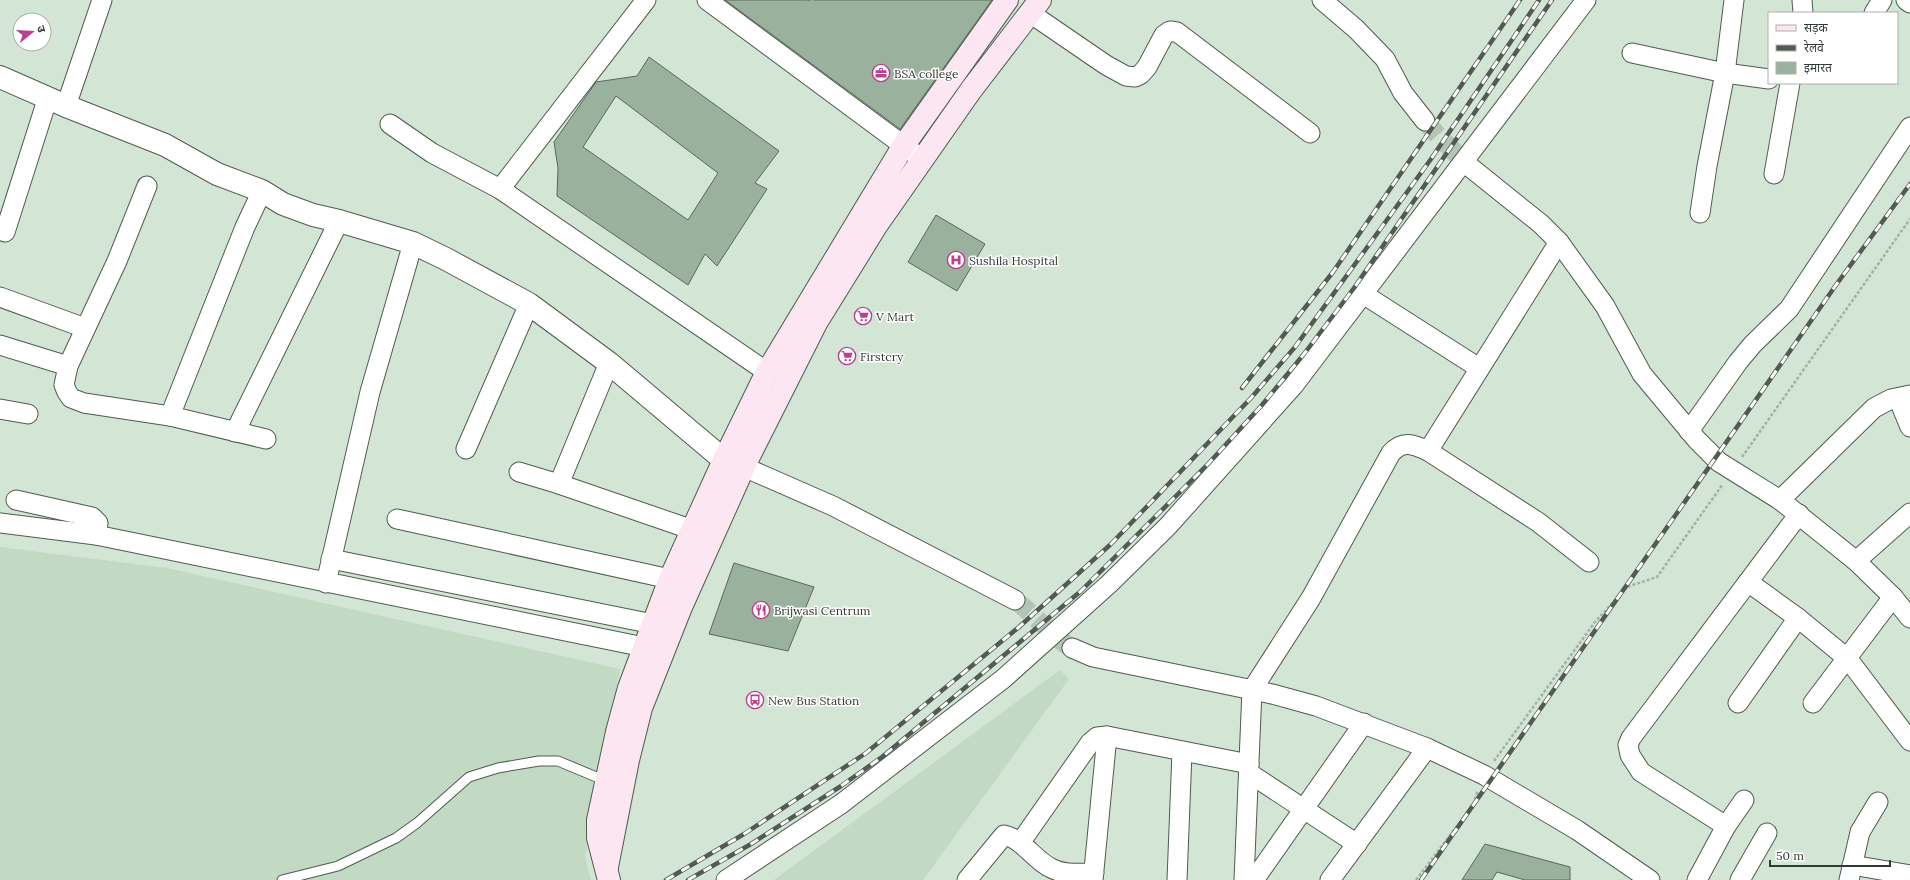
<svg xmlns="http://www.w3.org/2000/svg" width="1910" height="880" font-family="Lora,'Noto Sans Devanagari',serif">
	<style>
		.built { fill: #c2dac4 }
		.building { fill: #9ab29d; stroke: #586859; fill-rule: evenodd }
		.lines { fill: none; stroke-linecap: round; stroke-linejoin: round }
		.minor-tunnel { stroke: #b3c3b4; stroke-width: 19; stroke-dasharray: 19 10; stroke-linecap: butt }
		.service-casing { stroke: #4d5c4e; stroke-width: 11 }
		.minor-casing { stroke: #4d5c4e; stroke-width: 21 }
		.tertiary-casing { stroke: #4d5c4e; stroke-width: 24 }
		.secondary-casing { stroke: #4d5c4e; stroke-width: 24 }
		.path { stroke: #a2b1a3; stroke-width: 2.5; stroke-dasharray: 3 2; stroke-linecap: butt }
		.service { stroke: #fff; stroke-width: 9 }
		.minor { stroke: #fff; stroke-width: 19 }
		.tertiary { stroke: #fff; stroke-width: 22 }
		.secondary { stroke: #fbe6f2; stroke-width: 22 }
		.rail-casing { stroke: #525b53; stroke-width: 4.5 }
		.rail { stroke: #fff; stroke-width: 3; stroke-dasharray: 9; stroke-linecap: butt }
		.labels { text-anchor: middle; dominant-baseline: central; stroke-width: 3; stroke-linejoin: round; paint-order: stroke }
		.poi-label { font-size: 12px; fill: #333a34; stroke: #fff; text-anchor: start }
	</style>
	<rect width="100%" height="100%" fill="#d3e5d4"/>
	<g class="built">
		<polygon points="0,547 167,568 620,669 585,858 591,880 0,880"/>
		<polygon points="1060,670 1069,679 923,880 774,880"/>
	</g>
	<g class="building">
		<polygon points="725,0 992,0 900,129"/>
		<path d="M 649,57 L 779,151 L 755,183 L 767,189 L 717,266 L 705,254 L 688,285 L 557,196 L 558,168 L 554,142 L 596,82 L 637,76 ZM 616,96 L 718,173 L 688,220 L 583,147 Z"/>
		<polygon points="936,215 985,244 957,291 908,262"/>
		<polygon points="734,563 814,587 788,651 709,634"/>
		<polygon points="1485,844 1570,867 1570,880 1525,880 1497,872 1492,880 1462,880"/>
	</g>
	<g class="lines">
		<g class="minor-tunnel">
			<polyline points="1425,121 1439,137 1470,167"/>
			<path d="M 1015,600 C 1035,615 1050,635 1072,648"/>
		</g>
		<defs>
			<polyline id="service" points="282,880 338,866 396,838 417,823 469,777 498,768 539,761 558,761 606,781"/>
			<g id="minor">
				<polyline points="707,0 915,154"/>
				<polyline points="1322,0 1356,29 1385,59 1403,93 1425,121"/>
				<polyline points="1802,0 1803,13"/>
				<polyline points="1906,0 1910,3"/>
				<polyline points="1030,13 1106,65 1126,76 1135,77 1141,74 1147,67 1164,35 1170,31 1177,32 1310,133"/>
				<polyline points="1874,13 1882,0"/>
				<polyline points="1632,53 1725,73 1769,79"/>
				<polyline points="66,106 102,0"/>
				<polyline points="390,124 432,153 500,189 767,372"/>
				<polyline points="1470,167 1541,224 1559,242 1605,306 1642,374 1697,440 1719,462 1780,500 1856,561 1893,597 1910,618"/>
				<polyline points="1774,174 1790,83"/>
				<polyline points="147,186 117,261 68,366 64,385 67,392 71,398 84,403 170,416 266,439"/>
				<polyline points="500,189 646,0"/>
				<polyline points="1700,213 1707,166 1725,73 1734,0"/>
				<polyline points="5,232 48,97"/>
				<polyline points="1363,294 1479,368"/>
				<polyline points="0,297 85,328"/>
				<polyline points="0,345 68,366"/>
				<polyline points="1898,398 1910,427"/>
				<polyline points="0,409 28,414"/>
				<polyline points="170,416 245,227 262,191"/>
				<polyline points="1689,431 1738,362 1753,344 1789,309 1910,127"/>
				<polyline points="235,432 339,221"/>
				<polyline points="466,449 529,304"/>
				<polyline points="1428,451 1559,242"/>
				<polyline points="730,462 744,467 833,506 1015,600"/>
				<polyline points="519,472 559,484 693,530"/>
				<polyline points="559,484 609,363"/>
				<polyline points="16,500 92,517 98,523 96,535"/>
				<polyline points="1780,500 1874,408 1891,399 1910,395"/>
				<polyline points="397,519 670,579"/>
				<polyline points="0,523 96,535 644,647 658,652"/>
				<polyline points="331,559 653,624"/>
				<polyline points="1856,561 1910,513"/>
				<polyline points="1748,582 1798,618 1848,659 1910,741"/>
				<polyline points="326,583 370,392 413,243"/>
				<polyline points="1072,648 1093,657 1272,694 1316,706 1427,748 1484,775 1577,830 1650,880"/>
				<polyline points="1738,703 1798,618"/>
				<polyline points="1813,703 1893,597"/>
				<polyline points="1249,773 1357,844"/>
				<polyline points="1726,826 1641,772 1630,755 1628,745 1631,738 1799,514"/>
				<polyline points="1020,843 1090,743 1097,737 1107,736 1249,764"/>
				<polyline points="1852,865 1910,875"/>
				<polyline points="726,880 841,804 1003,679 1109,584 1168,526 1294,385 1586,0"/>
				<path d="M 967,880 L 1004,835 C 1023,839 1034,860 1051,868 C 1064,875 1080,873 1094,873"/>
				<polyline points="1093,880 1107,736"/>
				<polyline points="1177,880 1182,752"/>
				<path d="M 1244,880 L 1252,690 L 1311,598 L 1391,453 C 1403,440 1413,444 1428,451 L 1538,522 L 1589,562"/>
				<polyline points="1254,880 1364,723"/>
				<polyline points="1330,880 1427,748"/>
				<polyline points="1697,880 1726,826 1744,800"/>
				<polyline points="1740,880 1767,833"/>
				<polyline points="1849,880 1860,832 1878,802"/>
			</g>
			<polyline id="tertiary" points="0,77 66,106 165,145 217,174 262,191 283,204 313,215 339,221 413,243 446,259 529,304 609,363 724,460"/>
			<g id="secondary">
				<polyline points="607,867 628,760 641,708 681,607 746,462 816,323 876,226 971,90 1040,0"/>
				<polyline points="609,880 598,838 598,820 617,732 629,688 670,579 724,460 767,372 904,145 1007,0"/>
			</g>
		</defs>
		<use href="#service" class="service-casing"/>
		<use href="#minor" class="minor-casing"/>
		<use href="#tertiary" class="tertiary-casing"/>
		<use href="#secondary" class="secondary-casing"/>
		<g class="path">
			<polyline points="784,38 813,0"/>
			<polyline points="1742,457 1910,219"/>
			<polyline points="1494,761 1595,622 1627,587 1657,577 1723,484"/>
			<polyline points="1416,880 1473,805 1478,790"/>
		</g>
		<use href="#service" class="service"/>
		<use href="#minor" class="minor"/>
		<use href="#tertiary" class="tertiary"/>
		<use href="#secondary" class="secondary"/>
		<defs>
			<g id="rail">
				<polyline points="1242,388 1333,272 1520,0"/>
				<polyline points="666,880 744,834 866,753 1019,627 1111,544 1251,398 1295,347 1431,159 1539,0"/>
				<polyline points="688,880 751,844 841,786 882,757 1081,591 1208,464 1262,405 1304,354 1354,288 1552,0"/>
				<polyline points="1421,880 1836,285 1910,184"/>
			</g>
		</defs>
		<use href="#rail" class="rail-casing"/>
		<use href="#rail" class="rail"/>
	</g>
	<defs>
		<symbol id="office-ring" viewBox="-11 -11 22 22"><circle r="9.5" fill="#fff" stroke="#bc3f8d" stroke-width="1.5"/><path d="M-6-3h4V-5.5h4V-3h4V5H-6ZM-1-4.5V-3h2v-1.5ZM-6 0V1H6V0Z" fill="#bc3f8d"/></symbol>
		<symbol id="hospital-ring" viewBox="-11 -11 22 22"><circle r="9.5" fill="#fff" stroke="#bc3f8d" stroke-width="1.5"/><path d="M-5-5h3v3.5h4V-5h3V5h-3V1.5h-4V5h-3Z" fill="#bc3f8d"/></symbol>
		<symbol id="supermarket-ring" viewBox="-11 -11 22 22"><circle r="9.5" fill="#fff" stroke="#bc3f8d" stroke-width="1.5"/><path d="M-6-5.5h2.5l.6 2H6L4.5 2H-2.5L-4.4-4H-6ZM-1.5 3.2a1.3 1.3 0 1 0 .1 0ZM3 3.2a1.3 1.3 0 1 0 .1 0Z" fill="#bc3f8d"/></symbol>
		<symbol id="restaurant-ring" viewBox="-11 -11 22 22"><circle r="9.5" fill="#fff" stroke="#bc3f8d" stroke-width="1.5"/><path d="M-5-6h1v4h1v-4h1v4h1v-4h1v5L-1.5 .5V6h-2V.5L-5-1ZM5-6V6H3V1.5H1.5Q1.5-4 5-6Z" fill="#bc3f8d"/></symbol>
		<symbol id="bus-ring" viewBox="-11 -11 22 22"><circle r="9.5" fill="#fff" stroke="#bc3f8d" stroke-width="1.5"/><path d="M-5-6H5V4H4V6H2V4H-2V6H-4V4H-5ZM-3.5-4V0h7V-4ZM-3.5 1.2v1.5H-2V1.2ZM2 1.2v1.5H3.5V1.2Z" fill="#bc3f8d"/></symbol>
	</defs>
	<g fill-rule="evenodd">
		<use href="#office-ring" x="871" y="63" width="20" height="20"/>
		<use href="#hospital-ring" x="946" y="250" width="20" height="20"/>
		<use href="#supermarket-ring" x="853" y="306" width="20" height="20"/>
		<use href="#supermarket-ring" x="837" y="346" width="20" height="20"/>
		<use href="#restaurant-ring" x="751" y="600" width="20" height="20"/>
		<use href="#bus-ring" x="745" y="690" width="20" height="20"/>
	</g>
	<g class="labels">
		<g class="poi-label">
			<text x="894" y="73">BSA college</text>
			<text x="969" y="260">Sushila Hospital</text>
			<text x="876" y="316">V Mart</text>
			<text x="860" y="356">Firstcry</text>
			<text x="774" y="610">Brijwasi Centrum</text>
			<text x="768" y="700">New Bus Station</text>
		</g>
	</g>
	<rect x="1768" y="12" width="130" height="72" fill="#ffffff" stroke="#adb0ae"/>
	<rect x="1776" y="25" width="20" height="6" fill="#fbe6f2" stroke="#adb0ae"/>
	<text x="1804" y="32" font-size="12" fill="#333a34">सड़क</text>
	<rect x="1776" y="45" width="20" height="6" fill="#525b53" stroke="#adb0ae"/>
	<text x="1804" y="52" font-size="12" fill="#333a34">रेलवे</text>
	<rect x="1776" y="62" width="20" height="12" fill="#9ab29d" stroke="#adb0ae"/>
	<text x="1804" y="72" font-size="12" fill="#333a34">इमारत</text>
	<g transform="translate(32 32) rotate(72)"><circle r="19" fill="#ffffff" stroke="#adb0ae"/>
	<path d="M0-3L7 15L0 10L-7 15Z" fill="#bc3f8d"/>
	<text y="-6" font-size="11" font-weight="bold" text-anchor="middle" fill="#333a34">उ</text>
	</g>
	<path d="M1770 860v6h120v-6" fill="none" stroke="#333a34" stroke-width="2"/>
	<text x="1776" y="860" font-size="12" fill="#333a34" stroke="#ffffff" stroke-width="3" paint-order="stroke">50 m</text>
</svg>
